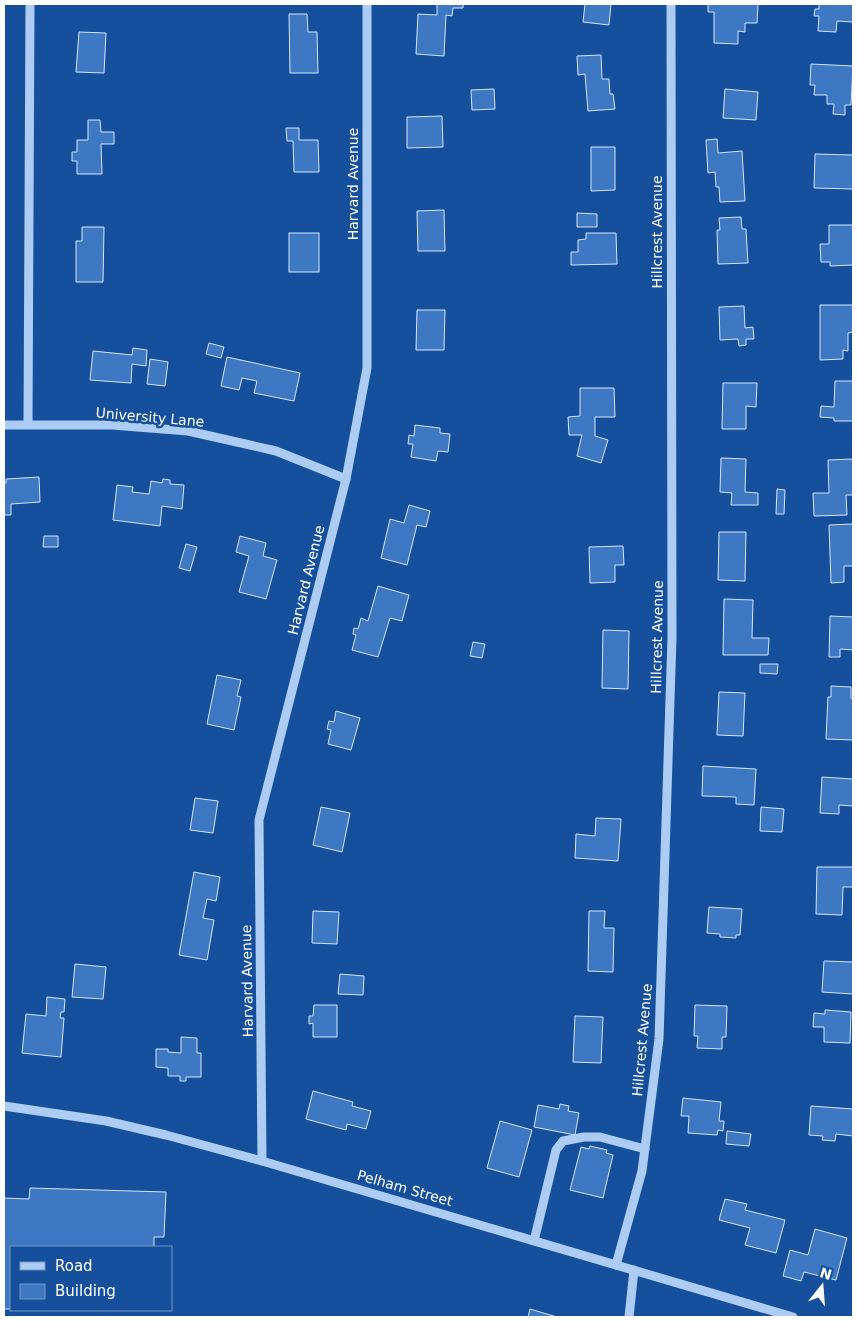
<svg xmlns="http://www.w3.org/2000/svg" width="857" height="1321" font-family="'DejaVu Sans',sans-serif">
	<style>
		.building { fill: #3f78c2; stroke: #d4e6fd }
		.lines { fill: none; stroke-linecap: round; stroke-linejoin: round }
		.minor { stroke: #acccf3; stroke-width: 9 }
		.labels { text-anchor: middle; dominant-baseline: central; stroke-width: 5; stroke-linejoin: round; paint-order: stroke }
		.street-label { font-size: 14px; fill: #fff; stroke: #16509c }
	</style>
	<rect width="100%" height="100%" fill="#16509c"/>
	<g class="building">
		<polygon points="437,4 463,4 463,8 453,8 452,16 446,15 444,56 416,54 418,14 437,15"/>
		<polygon points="585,4 611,4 609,25 583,22"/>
		<polygon points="708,4 758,4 757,23 745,23 745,32 738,31 738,44 714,43 714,12 708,12"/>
		<polygon points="819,4 853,4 853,22 837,21 836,32 818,31 819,16 814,16 815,9 819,9"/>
		<polygon points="289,14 307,14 308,32 317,32 318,73 290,73"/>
		<polygon points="79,32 106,33 104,73 76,72"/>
		<polygon points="601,55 602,79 609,79 610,94 613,94 615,109 588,111 585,74 578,75 577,56"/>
		<polygon points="811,64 853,66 851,105 845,105 845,115 833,114 834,104 827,104 827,95 814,95 815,85 810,85"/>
		<polygon points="494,89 495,109 472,110 471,90"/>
		<polygon points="725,89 758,92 756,120 723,118"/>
		<polygon points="442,116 443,147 407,148 407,117"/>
		<polygon points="88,120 100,120 101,132 114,132 114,144 101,144 102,174 77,174 77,161 72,161 72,152 77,152 77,140 88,140"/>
		<polygon points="286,128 299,128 299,140 318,140 319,172 294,172 293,141 287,141"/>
		<polygon points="717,139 718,153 742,151 745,201 720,202 719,187 716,187 715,172 708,173 706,140"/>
		<polygon points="591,147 615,147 615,190 591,191"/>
		<polygon points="815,154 853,155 853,189 814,188"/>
		<polygon points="444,210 445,251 418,251 417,211"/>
		<polygon points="577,213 597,214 597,227 577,227"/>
		<polygon points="741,217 742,229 746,229 748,263 718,264 717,230 720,230 719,218"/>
		<polygon points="829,225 853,225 853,265 830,266 830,262 821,262 820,244 829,244"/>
		<polygon points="82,227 104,227 103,282 76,282 76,241 82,241"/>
		<rect x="289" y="233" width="30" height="39"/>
		<polygon points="586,233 616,233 617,264 571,265 571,252 578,252 578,240 586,239"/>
		<polygon points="820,305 853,305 853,332 848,333 848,351 843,350 843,359 820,360"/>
		<polygon points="744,306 745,328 753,327 754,339 746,339 746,345 739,346 738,339 720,340 719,307"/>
		<polygon points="417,310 445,310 444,350 416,350"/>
		<polygon points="209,343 224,347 221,358 206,354"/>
		<polygon points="133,348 147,350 146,366 132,364 131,383 90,380 93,351 132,355"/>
		<polygon points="227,357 300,373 294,401 254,393 257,381 242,378 239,390 221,386"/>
		<polygon points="150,359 168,362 165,386 147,384"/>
		<polygon points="835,381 853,381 853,421 834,421 834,418 820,417 821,406 834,407"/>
		<polygon points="723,383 757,383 756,407 746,406 746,429 722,429"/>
		<polygon points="580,388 614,388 615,417 595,417 595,436 608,440 601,463 577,456 582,435 569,435 568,417 580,416"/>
		<polygon points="415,425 440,428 440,433 450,434 448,452 438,451 436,461 411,457 413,444 408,444 409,435 414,436"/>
		<polygon points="721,458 746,459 745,492 758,493 758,505 731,505 732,493 720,492"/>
		<polygon points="853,459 853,495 846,495 847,515 814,516 813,493 829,493 828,460"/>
		<polygon points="39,477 40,502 11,504 11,515 4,515 4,483 6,483 6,479"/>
		<polygon points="163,479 170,480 170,484 184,485 182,509 162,506 160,526 113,520 117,485 133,487 132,492 149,494 151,481 162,483"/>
		<polygon points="777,489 785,490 784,514 776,514"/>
		<polygon points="409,505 430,511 426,527 417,525 407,565 381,558 390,519 404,523"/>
		<polygon points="853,524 853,566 844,566 844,582 831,583 829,525"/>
		<polygon points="719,532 746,532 745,581 718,580"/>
		<polygon points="44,536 58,536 58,547 43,547"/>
		<polygon points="240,536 266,543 263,556 277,560 266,599 239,592 249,556 236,552"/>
		<polygon points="186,544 197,547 190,571 179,568"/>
		<polygon points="623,546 624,565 615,565 615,582 590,583 589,547"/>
		<polygon points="378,586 409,595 402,621 390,618 378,657 352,650 356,635 353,634 354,628 358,629 361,618 368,621"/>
		<polygon points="724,599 753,600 752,638 769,638 768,655 723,655"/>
		<polygon points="830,616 853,617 853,650 840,649 840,657 829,657"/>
		<polygon points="603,630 629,631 628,689 602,688"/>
		<polygon points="473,642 485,644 482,658 470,656"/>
		<polygon points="760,664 778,664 777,674 760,673"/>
		<polygon points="217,675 241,680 237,696 241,697 234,730 207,724"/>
		<polygon points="831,686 851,687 851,698 853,698 853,740 826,739 828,697 831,697"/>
		<polygon points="719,692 745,693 743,736 717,735"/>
		<polygon points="336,711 360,718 351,750 328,744 331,730 327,729 329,721 334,722"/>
		<polygon points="703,766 756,769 754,805 736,804 736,797 702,796"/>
		<polygon points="822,777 853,779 853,806 839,805 839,814 820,813"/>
		<polygon points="195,798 218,801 213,833 190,830"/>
		<polygon points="321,807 350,813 342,852 313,845"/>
		<polygon points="761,807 784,809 782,832 760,831"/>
		<polygon points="596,818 621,819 618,861 575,858 576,834 595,836"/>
		<polygon points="817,867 853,867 853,887 843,887 842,915 816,914"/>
		<polygon points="194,872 220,877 216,901 207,899 203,918 214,920 207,960 179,955"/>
		<polygon points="709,907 742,909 740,935 736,935 736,938 720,937 720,934 707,933"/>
		<polygon points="313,911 339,912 337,944 312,943"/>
		<polygon points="589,911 605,911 604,928 614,928 613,972 588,971"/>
		<polygon points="824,961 853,962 853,994 822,992"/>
		<polygon points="75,964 106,967 103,999 72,997"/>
		<polygon points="340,974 364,976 363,995 338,994"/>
		<polygon points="47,997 65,999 64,1012 61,1012 60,1018 64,1018 61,1057 22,1053 26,1014 46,1016"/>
		<polygon points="314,1005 337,1005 337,1037 313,1037 313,1023 309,1024 309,1016 313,1016"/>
		<polygon points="695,1005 727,1006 726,1037 722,1037 722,1049 697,1048 698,1036 694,1036"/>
		<polygon points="825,1010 851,1012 850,1043 824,1042 824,1027 813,1027 814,1013 825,1014"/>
		<polygon points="575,1016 603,1017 601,1063 573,1062"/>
		<polygon points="181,1037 197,1038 197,1053 201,1053 201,1077 186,1077 186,1081 180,1081 180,1076 168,1076 168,1068 156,1067 156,1049 168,1049 168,1052 181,1053"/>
		<polygon points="313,1091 353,1102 352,1106 371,1111 366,1129 347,1124 346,1130 306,1119"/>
		<polygon points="683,1098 721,1102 719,1121 724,1121 723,1131 718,1130 717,1135 688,1133 689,1116 681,1116"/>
		<polygon points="560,1104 569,1106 568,1111 579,1113 575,1135 534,1127 538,1105 559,1109"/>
		<polygon points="811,1106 853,1109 853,1136 836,1134 835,1141 822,1140 823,1136 809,1135"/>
		<polygon points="500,1121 532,1130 519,1177 487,1168"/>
		<polygon points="727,1131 751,1134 749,1146 726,1144"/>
		<polygon points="590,1146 607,1150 606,1153 613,1155 603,1198 570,1190 581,1147 589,1149"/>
		<polygon points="30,1188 166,1192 164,1237 154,1237 154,1247 11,1247 11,1309 4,1309 4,1198 29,1199"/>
		<polygon points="725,1199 747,1204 745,1210 785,1220 776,1253 745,1245 750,1228 719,1220"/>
		<polygon points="815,1229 847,1238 836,1280 804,1272 801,1281 783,1276 790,1250 808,1255"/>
		<polygon points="530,1309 557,1317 528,1317"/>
	</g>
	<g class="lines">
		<g class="minor">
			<polyline points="28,424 30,4"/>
			<polyline points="4,425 112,425 188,431 276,451 346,479"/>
			<polyline points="4,1106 106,1121 166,1135 262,1161 793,1317"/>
			<polyline points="262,1161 259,820 346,479 367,368 367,4"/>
			<polyline points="534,1241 556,1150 563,1141 584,1137 600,1137 645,1149"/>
			<polyline points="616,1265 642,1171 659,1039 672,638 671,4"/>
			<polyline points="629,1317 634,1270"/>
		</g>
	</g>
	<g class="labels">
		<g class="street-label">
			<text transform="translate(353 184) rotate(-90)">Harvard Avenue</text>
			<text transform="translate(657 232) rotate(-90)">Hillcrest Avenue</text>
			<text transform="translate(150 417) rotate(5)">University Lane</text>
			<text transform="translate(306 580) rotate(-76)">Harvard Avenue</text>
			<text transform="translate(657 637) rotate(-89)">Hillcrest Avenue</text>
			<text transform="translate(247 981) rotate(-91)">Harvard Avenue</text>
			<text transform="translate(642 1040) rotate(-85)">Hillcrest Avenue</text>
			<text transform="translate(405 1188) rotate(16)">Pelham Street</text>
		</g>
	</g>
	<rect width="857" height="1321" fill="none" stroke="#ffffff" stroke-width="10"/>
	<rect x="10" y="1246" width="162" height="65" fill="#16509c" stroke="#7396c4"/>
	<rect x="20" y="1262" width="25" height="8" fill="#acccf3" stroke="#7396c4"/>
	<text x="55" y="1271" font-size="15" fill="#ffffff">Road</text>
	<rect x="20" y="1284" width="25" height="15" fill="#3f78c2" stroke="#7396c4"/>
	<text x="55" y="1296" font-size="15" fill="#ffffff">Building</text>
	<g transform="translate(822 1286) rotate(17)" stroke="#16509c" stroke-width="4" paint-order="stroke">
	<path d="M0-4L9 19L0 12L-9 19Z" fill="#ffffff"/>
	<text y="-8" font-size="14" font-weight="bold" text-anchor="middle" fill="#ffffff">N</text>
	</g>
</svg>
